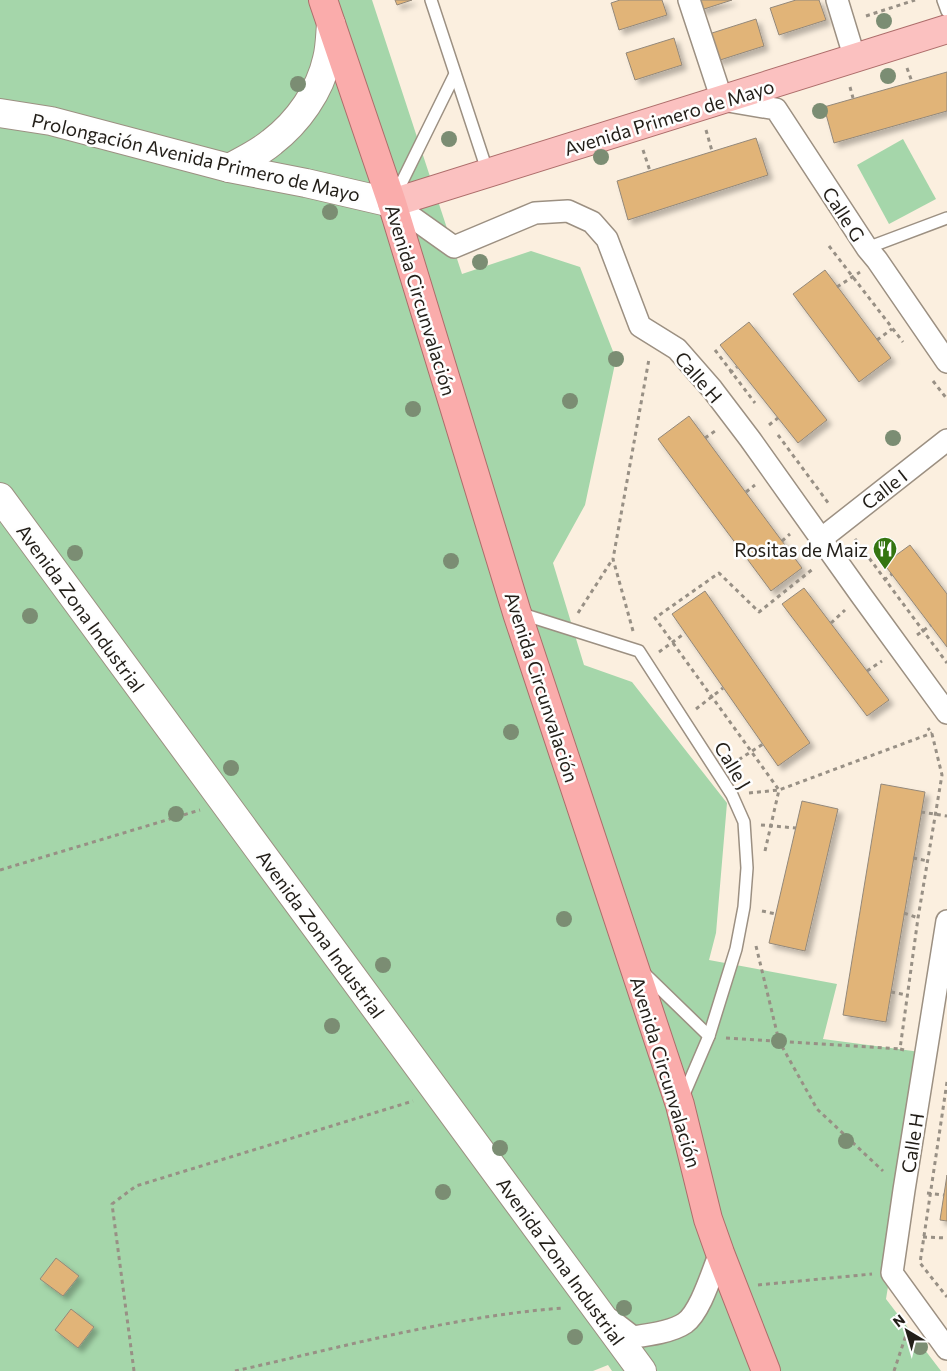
<svg xmlns="http://www.w3.org/2000/svg" width="947" height="1371" font-family="Commissioner,sans-serif">
	<style>
		.green { fill: #a5d6aa }
		.building { fill: #e1b478; stroke: #93887a; filter: url(#shadow) }
		.lines { fill: none; stroke-linecap: round; stroke-linejoin: round }
		.service-casing { stroke: #9c9082; stroke-width: 14 }
		.minor-casing { stroke: #9c9082; stroke-width: 24 }
		.tertiary-casing { stroke: #9c9082; stroke-width: 30 }
		.secondary-casing { stroke: #9c9082; stroke-width: 30 }
		.primary-casing { stroke: #ad6d6a; stroke-width: 30 }
		.trunk-casing { stroke: #ad6d6a; stroke-width: 30 }
		.path { stroke: #989085; stroke-width: 3; stroke-dasharray: 4 4; stroke-linecap: butt }
		.service { stroke: #fff; stroke-width: 11 }
		.minor { stroke: #fff; stroke-width: 21 }
		.tertiary { stroke: #fff; stroke-width: 28 }
		.secondary { stroke: #fff; stroke-width: 28 }
		.primary { stroke: #fbc1c0; stroke-width: 28 }
		.trunk { stroke: #faacab; stroke-width: 28 }
		.tree { fill: #7b8d73 }
		.labels { text-anchor: middle; dominant-baseline: central; stroke-width: 5; stroke-linejoin: round; paint-order: stroke }
		.street-label { font-size: 19px; fill: #221e18; stroke: #fefefe }
		.poi-label { font-size: 19px; fill: #221e18; stroke: #fefefe; text-anchor: end }
	</style>
	<defs>
		<filter id="shadow"><feDropShadow dx="4.5" dy="4.5" stdDeviation="2.5" flood-color="#0004"/></filter>
	</defs>
	<rect width="100%" height="100%" fill="#fbefdf"/>
	<g class="green">
		<polygon points="0,0 372,0 462,274 531,251 580,267 616,359 585,505 553,563 584,665 632,682 727,803 716,933 709,960 837,984 823,1039 913,1051 924,1053 915,1120 886,1299 941,1371 612,1371 608,1365 593,1371 0,1371"/>
		<polygon points="903,139 936,199 889,224 857,165"/>
	</g>
	<g class="building">
		<polygon points="395,0 412,0 397,5"/>
		<polygon points="620,0 662,0 667,15 619,30 611,3"/>
		<polygon points="697,0 732,0 701,10"/>
		<polygon points="796,0 819,0 826,20 779,35 770,8"/>
		<polygon points="756,19 764,46 717,61 709,34"/>
		<polygon points="674,38 682,65 635,80 626,53"/>
		<polygon points="947,72 947,111 834,143 824,107"/>
		<polygon points="756,138 768,175 628,220 617,181"/>
		<polygon points="825,270 891,358 859,382 793,294"/>
		<polygon points="749,322 827,420 798,443 720,345"/>
		<polygon points="689,416 802,568 771,591 658,439"/>
		<polygon points="910,545 947,594 947,647 884,564"/>
		<polygon points="804,588 889,700 867,716 782,604"/>
		<polygon points="705,591 810,743 778,766 672,614"/>
		<polygon points="881,784 925,792 886,1022 843,1015"/>
		<polygon points="802,801 838,809 805,951 769,943"/>
		<polygon points="947,1175 947,1221 940,1220"/>
		<polygon points="56,1258 79,1276 63,1296 40,1279"/>
		<polygon points="71,1309 94,1327 78,1348 55,1330"/>
	</g>
	<g class="lines">
		<defs>
			<g id="service">
				<polyline points="431,0 488,173"/>
				<polyline points="943,0 947,11"/>
				<polyline points="394,198 455,74"/>
				<polyline points="867,248 947,218"/>
				<polyline points="519,613 639,651 732,795 744,822 747,868 744,907 736,949 709,1036 682,1099"/>
				<polyline points="644,973 709,1036"/>
			</g>
			<g id="minor">
				<polyline points="689,0 722,100 776,109 867,248 877,260 947,362"/>
				<polyline points="837,0 855,59"/>
				<polyline points="392,203 454,247 535,213 568,211 592,222 607,239 640,326 677,349 712,389 750,439 861,595 947,713"/>
				<polyline points="821,539 947,440"/>
				<polyline points="947,921 904,1190 892,1273 947,1349"/>
				<path d="M 611,1320 L 633,1337 C 648,1335 672,1332 685,1323 C 701,1311 712,1272 720,1253"/>
			</g>
			<g id="tertiary">
				<polyline points="0,113 51,121 229,168 306,183 392,203"/>
				<path d="M 229,168 C 244,160 259,153 272,142 C 298,122 320,91 327,59 C 330,48 330,35 331,24"/>
			</g>
			<polyline id="secondary" points="0,497 642,1371"/>
			<polyline id="primary" points="392,203 947,29"/>
			<polyline id="trunk" points="323,0 392,203 517,613 680,1105 708,1219 720,1253 766,1371"/>
		</defs>
		<use href="#service" class="service-casing"/>
		<use href="#minor" class="minor-casing"/>
		<use href="#tertiary" class="tertiary-casing"/>
		<use href="#secondary" class="secondary-casing"/>
		<use href="#primary" class="primary-casing"/>
		<use href="#trunk" class="trunk-casing"/>
		<g class="path">
			<polyline points="866,16 915,0"/>
			<polyline points="907,68 912,82"/>
			<polyline points="850,87 853,98"/>
			<polyline points="706,130 712,151"/>
			<polyline points="643,150 650,171"/>
			<polyline points="829,246 903,342"/>
			<polyline points="837,287 860,272"/>
			<polyline points="877,340 892,329"/>
			<polyline points="715,350 755,403"/>
			<polyline points="730,373 737,367"/>
			<polyline points="933,381 947,399"/>
			<polyline points="769,425 778,418"/>
			<polyline points="778,435 829,504"/>
			<polyline points="705,438 715,431"/>
			<polyline points="746,492 755,485"/>
			<polyline points="855,539 947,663"/>
			<polyline points="782,541 790,534"/>
			<polyline points="884,580 892,574"/>
			<polyline points="578,613 612,560"/>
			<polyline points="831,623 845,610"/>
			<polyline points="633,631 613,559 649,359"/>
			<polyline points="917,635 931,625"/>
			<polyline points="659,652 685,633"/>
			<polyline points="867,671 882,661"/>
			<polyline points="696,709 723,688"/>
			<polyline points="732,764 763,744"/>
			<polyline points="749,793 779,790 932,733"/>
			<polyline points="921,812 947,816"/>
			<polyline points="761,825 796,828"/>
			<polyline points="765,851 779,790 655,618 719,573 759,612 814,568"/>
			<polyline points="913,858 928,861"/>
			<polyline points="0,870 200,810"/>
			<polyline points="762,911 776,914"/>
			<polyline points="904,913 918,918"/>
			<polyline points="756,946 779,1041 817,1109 883,1171"/>
			<polyline points="891,992 907,995"/>
			<polyline points="726,1038 900,1049"/>
			<polyline points="904,1050 900,1049 918,918 942,775 932,734 928,728"/>
			<polyline points="947,1082 920,1263 947,1297"/>
			<polyline points="927,1193 944,1195"/>
			<polyline points="923,1237 947,1238"/>
			<polyline points="758,1285 872,1274"/>
			<polyline points="134,1371 112,1204 136,1186 413,1101"/>
			<path d="M 235,1371 C 343,1347 453,1316 563,1308"/>
			<polyline points="894,1371 907,1332"/>
		</g>
		<use href="#service" class="service"/>
		<use href="#minor" class="minor"/>
		<use href="#tertiary" class="tertiary"/>
		<use href="#secondary" class="secondary"/>
		<use href="#primary" class="primary"/>
		<use href="#trunk" class="trunk"/>
	</g>
	<g class="tree">
		<circle cx="884" cy="21" r="8"/>
		<circle cx="888" cy="76" r="8"/>
		<circle cx="298" cy="84" r="8"/>
		<circle cx="820" cy="111" r="8"/>
		<circle cx="449" cy="139" r="8"/>
		<circle cx="601" cy="157" r="8"/>
		<circle cx="330" cy="212" r="8"/>
		<circle cx="480" cy="262" r="8"/>
		<circle cx="616" cy="359" r="8"/>
		<circle cx="570" cy="401" r="8"/>
		<circle cx="413" cy="409" r="8"/>
		<circle cx="893" cy="438" r="8"/>
		<circle cx="75" cy="553" r="8"/>
		<circle cx="451" cy="561" r="8"/>
		<circle cx="30" cy="616" r="8"/>
		<circle cx="511" cy="732" r="8"/>
		<circle cx="231" cy="768" r="8"/>
		<circle cx="176" cy="814" r="8"/>
		<circle cx="564" cy="919" r="8"/>
		<circle cx="383" cy="965" r="8"/>
		<circle cx="332" cy="1026" r="8"/>
		<circle cx="779" cy="1041" r="8"/>
		<circle cx="846" cy="1141" r="8"/>
		<circle cx="500" cy="1148" r="8"/>
		<circle cx="443" cy="1192" r="8"/>
		<circle cx="624" cy="1308" r="8"/>
		<circle cx="575" cy="1337" r="8"/>
		<circle cx="920" cy="1347" r="8"/>
	</g>
	<defs>
		<symbol id="restaurant-pin" viewBox="-11 -11 22 30"><path d="M0 17L-7.5 6A9.5 9.5 0 1 1 7.5 6Z" fill="#347511" stroke="#fefefe"/><path d="M-5-6h1v4h1v-4h1v4h1v-4h1v5L-1.5 .5V6h-2V.5L-5-1ZM5-6V6H3V1.5H1.5Q1.5-4 5-6Z" fill="#fff"/></symbol>
	</defs>
	<g fill-rule="evenodd">
		<use href="#restaurant-pin" x="871" y="535" width="28" height="38"/>
	</g>
	<g class="labels">
		<g class="street-label">
			<text transform="translate(669 117) rotate(-17)">Avenida Primero de Mayo</text>
			<text transform="translate(196 157) rotate(13)">Prolongación Avenida Primero de Mayo</text>
			<text transform="translate(844 214) rotate(57)">Calle G</text>
			<text transform="translate(421 300) rotate(73)">Avenida Circunvalación</text>
			<text transform="translate(699 377) rotate(49)">Calle H</text>
			<text transform="translate(884 489) rotate(-38)">Calle I</text>
			<text transform="translate(81 608) rotate(54)">Avenida Zona Industrial</text>
			<text transform="translate(542 687) rotate(72)">Avenida Circunvalación</text>
			<text transform="translate(733 765) rotate(59)">Calle J</text>
			<text transform="translate(321 934) rotate(54)">Avenida Zona Industrial</text>
			<text transform="translate(666 1072) rotate(73)">Avenida Circunvalación</text>
			<text transform="translate(912 1143) rotate(-81)">Calle H</text>
			<text transform="translate(561 1261) rotate(54)">Avenida Zona Industrial</text>
		</g>
		<g class="poi-label">
			<text x="868" y="549">Rositas de Maiz</text>
		</g>
	</g>
	<g transform="translate(907 1331) rotate(322)" stroke="#fefefe" stroke-width="4" paint-order="stroke">
	<path d="M0-4L9 19L0 12L-9 19Z" fill="#221e18"/>
	<text y="-8" font-size="14" font-weight="bold" text-anchor="middle" fill="#221e18">N</text>
	</g>
</svg>
